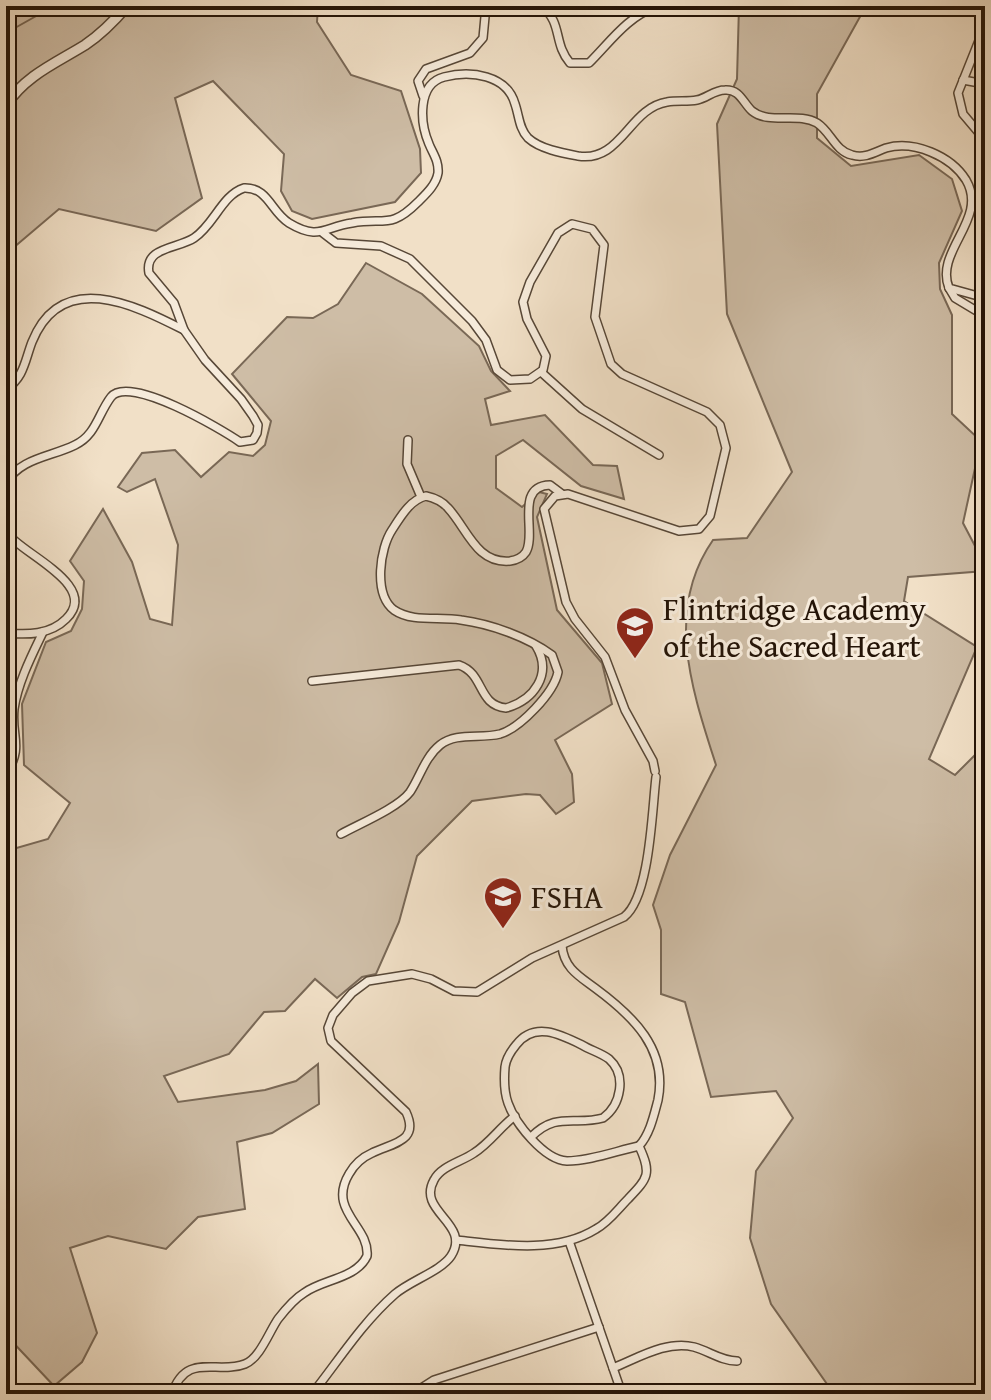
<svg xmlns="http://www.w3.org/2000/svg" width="991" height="1400" font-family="'Gentium Book Plus',serif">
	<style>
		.green { fill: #cebda6; stroke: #796856; stroke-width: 2 }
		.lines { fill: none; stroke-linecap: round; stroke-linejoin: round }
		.stream { stroke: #756553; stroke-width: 2 }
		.minor-casing { stroke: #574737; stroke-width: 10 }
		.tertiary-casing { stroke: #574737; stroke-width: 12 }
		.minor { stroke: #f6ebdb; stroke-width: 7 }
		.tertiary { stroke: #f6ebdb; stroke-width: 9 }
		.labels { text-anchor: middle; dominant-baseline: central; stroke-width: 6; stroke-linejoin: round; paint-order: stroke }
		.poi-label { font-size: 32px; fill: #241407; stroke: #f6ebdb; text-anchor: start }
	</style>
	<rect width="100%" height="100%" fill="#f1e0c7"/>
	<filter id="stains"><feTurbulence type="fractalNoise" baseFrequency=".0025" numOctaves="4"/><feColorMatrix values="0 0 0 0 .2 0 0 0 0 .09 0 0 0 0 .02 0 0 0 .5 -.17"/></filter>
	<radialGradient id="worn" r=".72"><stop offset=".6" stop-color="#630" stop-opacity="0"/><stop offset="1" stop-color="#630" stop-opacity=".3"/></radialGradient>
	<g class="green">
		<polygon points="6,6 318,6 317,22 351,75 401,91 420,149 421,173 395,202 312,219 292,211 281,191 284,154 213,81 175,98 202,198 156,231 59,209 6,254"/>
		<path d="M 739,6 L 866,6 L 817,94 L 817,138 L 851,166 L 919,155 L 952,179 L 962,211 L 939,263 L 940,289 L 952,315 L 952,414 L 981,441 L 963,523 L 985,565 L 985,571 L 908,577 L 904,601 L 977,647 L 929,759 L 955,775 L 985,745 L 985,1394 L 834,1394 L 771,1304 L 750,1238 L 756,1171 L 793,1118 L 776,1091 L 711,1097 L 685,1002 L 661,994 L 661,930 L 653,905 L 670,855 L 716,765 C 692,690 664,610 713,540 L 747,538 L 792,472 L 727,314 L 717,124 L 737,79 Z"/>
		<polygon points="366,263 422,294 479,346 491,371 510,391 485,399 491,425 545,415 593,465 617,466 624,499 581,486 523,440 496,456 496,488 522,507 539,492 547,494 537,517 557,610 602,663 612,704 555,740 572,774 574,802 556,814 540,795 526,794 472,801 417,856 399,922 376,974 362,977 337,998 315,979 285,1011 264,1012 229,1054 164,1076 178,1102 265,1090 296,1081 318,1064 319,1104 272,1133 237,1142 245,1209 198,1217 166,1249 108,1236 70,1248 97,1333 82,1362 54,1386 6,1335 6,851 48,839 70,803 24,765 22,704 46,642 71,631 82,609 84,581 70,561 103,509 132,562 150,619 172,625 178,545 155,479 127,492 118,487 142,453 175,450 201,477 229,452 253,456 265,445 271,421 232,374 287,317 313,318 338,304"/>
	</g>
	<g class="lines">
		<polyline class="stream" points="6,33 54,6"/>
		<defs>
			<g id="minor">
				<path d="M 542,6 C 563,24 553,43 570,63 L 589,63 C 611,41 627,17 657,6"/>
				<polyline points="980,6 984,28 958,93 963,114 985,140"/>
				<polyline points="963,80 985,84"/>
				<polyline points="423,96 418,81 426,69 470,53 483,38 486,6"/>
				<polyline points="323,233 336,243 381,246 410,259 472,321 486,340 497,370 510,380 530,379 543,370 546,356 527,319 523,302 530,282 558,233 572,224 592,229 604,245 595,317 611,364 622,374 707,412 720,425 726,448 710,516 699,529 679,531 568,494 555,496 544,509 566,602 575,619 605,657 625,710 653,761 655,771"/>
				<polyline points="949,288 955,298 985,316"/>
				<polyline points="541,372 582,409 659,455"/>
				<path d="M 6,389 C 24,378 25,360 32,342 C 61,269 133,304 184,330"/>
				<polyline points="408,440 407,464 421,497"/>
				<path d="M 6,483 C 20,458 51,457 75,445 C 96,435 98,414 111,397 C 129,374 221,429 240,442 L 253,440 L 257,433 L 258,425 L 253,416 L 241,399 L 205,360 L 184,330 L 174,303 L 149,273 C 144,247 177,249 194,238 C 214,225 222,195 244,188 C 268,187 271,212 289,223 C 319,241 324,227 352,223 C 384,217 390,230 418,202 C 426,194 436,185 438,173 C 439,161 433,154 429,144 C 420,123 417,84 444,77 C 471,70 507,75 515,104 C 519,115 519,129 528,138 C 540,149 562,153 578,156 C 621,163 629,108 667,102 C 677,100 687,102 697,100 C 707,98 714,90 725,90 C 740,89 743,103 752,111 C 770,125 798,112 817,123 C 831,132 835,151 852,155 C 865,159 875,152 886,148 C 914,140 951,156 966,180 C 989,219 934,251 949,288 L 985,298"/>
				<path d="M 6,532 C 21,554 101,585 66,619 C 50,635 27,635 6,633"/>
				<path d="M 312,681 L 459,665 C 485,674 477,705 506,708 C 534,700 553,674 536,646"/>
				<path d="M 6,775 C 24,745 11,738 14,709 C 18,682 32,655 43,632"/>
				<path d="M 341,834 C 359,824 398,808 410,792 C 420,777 425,757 440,745 C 456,732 480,739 500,734 C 520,728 554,693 558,672 L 552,655 C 527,637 491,624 461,620 C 440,616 413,623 394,610 C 373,594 380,548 392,530 C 401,516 410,500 426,496 C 435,498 442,501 448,508 C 467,528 476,564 510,561 C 517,560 522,558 526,552 C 537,533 514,486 550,485 L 562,494"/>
				<path d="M 531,1137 C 557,1111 574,1126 603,1118 C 621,1105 627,1075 609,1059 C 601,1053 590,1050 582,1045 C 560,1034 534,1021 516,1045 C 511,1051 506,1059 505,1067 C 504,1079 504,1092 508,1103 C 515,1123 544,1160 567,1161 C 590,1161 616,1151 639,1146"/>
				<path d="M 456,1240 C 501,1245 556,1254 596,1229 C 609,1222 618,1209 628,1199 C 648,1178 652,1174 639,1146 C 650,1134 654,1115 658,1100 C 668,1049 633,1016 595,988 C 579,976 564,968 562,946"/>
				<polyline points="569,1241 622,1394"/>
				<path d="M 613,1368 C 638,1358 667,1340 694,1347 C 709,1351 721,1361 737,1361"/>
				<path d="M 172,1394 C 186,1351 217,1375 245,1364 C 260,1358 269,1332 278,1319 C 285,1310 294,1299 304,1293 C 323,1279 356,1279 367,1256 C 370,1226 327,1211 349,1174 C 354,1165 363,1157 372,1153 C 392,1143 420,1142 406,1112 L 331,1041 L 328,1028 L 333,1015 L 352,993 L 368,981 L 412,974 L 431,979 L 454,991 L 477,992 L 532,958 L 624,917 C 650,897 652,810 656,777"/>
				<path d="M 312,1394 C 339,1360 362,1323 395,1294 C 410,1281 441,1271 451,1256 C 472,1223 416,1212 434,1180 C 441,1166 461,1162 474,1153 C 490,1143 500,1127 515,1116"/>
				<polyline points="412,1394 434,1380 599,1327"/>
			</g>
			<path id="tertiary" d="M 6,105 C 26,75 56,63 85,45 C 100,35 115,20 127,6"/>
		</defs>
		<use href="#minor" class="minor-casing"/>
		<use href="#tertiary" class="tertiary-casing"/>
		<use href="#minor" class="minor"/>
		<use href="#tertiary" class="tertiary"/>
	</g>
	<defs>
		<symbol id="school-pin" viewBox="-11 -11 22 30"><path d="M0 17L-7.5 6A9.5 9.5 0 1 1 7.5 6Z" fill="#8f2418" stroke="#f6ebdb"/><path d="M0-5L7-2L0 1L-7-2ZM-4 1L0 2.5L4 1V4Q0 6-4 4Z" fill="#fff"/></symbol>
	</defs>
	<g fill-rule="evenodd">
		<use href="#school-pin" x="613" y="604" width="44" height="60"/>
		<use href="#school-pin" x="481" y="874" width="44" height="60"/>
	</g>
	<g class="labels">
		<g class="poi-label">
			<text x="663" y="608">Flintridge Academy<tspan x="663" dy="37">of the Sacred Heart</tspan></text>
			<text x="531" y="896">FSHA</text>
		</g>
	</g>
	<rect width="991" height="1400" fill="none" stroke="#f1e0c7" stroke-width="32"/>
	<rect x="8" y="8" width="975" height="1384" fill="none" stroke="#241407" stroke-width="4"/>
	<rect x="16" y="16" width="959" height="1368" fill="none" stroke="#241407" stroke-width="2"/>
	<rect width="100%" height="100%" filter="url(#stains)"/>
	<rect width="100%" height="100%" fill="url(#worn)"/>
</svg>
